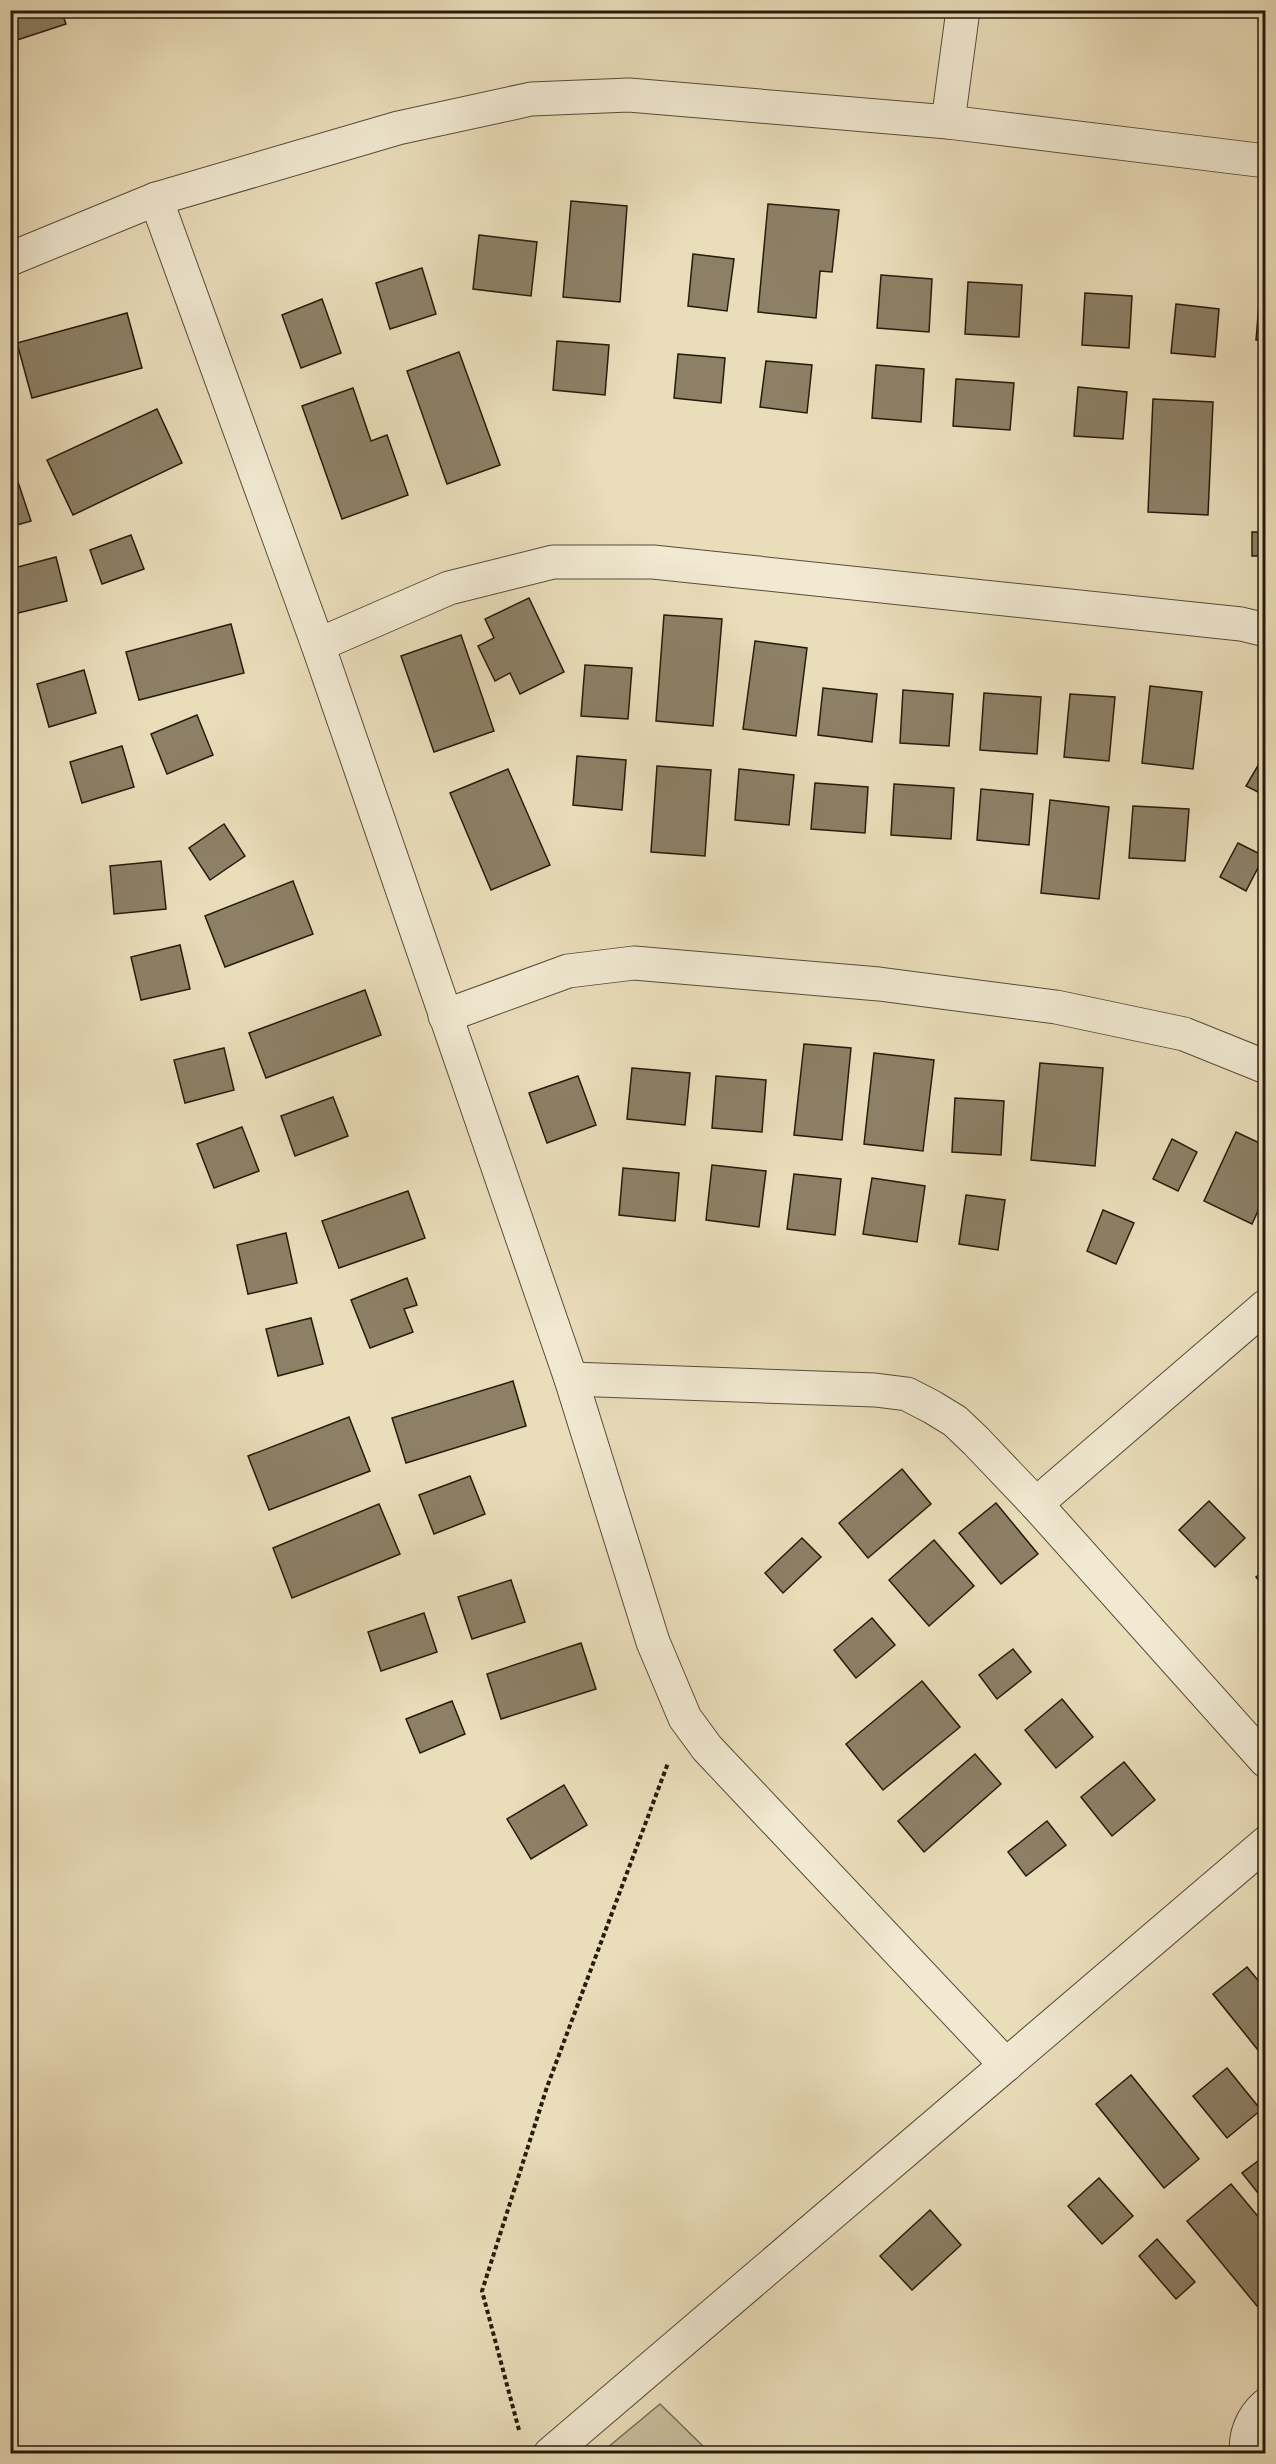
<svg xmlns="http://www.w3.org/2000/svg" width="1276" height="2464" font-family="'IM FELL English',serif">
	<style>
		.green { fill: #c9bc9c; stroke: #786c54; stroke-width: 1.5 }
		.building { fill: #8d8066; stroke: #281b0c; stroke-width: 1.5 }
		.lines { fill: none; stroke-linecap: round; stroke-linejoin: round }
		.minor-casing { stroke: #584c38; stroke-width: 35 }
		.tertiary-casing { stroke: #584c38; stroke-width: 35 }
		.path { stroke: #281b0c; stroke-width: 4; stroke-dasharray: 4.5 3; stroke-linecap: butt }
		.minor { stroke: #f1e9d2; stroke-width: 33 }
		.tertiary { stroke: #f1e9d2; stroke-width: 33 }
	</style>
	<rect width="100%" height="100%" fill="#eaddba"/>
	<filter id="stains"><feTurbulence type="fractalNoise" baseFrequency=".00333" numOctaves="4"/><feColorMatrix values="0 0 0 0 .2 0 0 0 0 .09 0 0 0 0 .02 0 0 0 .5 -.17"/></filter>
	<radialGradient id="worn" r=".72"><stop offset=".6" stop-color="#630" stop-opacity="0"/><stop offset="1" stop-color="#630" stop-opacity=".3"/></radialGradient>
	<polygon class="green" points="660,2404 710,2453 601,2453"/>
	<g class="building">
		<polygon points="10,10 61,10 66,24 14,41 10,29"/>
		<polygon points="571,201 627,206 620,302 563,297"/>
		<polygon points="768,204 839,210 832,272 820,271 816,318 758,312"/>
		<polygon points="479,235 537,242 531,296 473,289"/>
		<polygon points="1264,243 1266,243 1266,341 1256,340"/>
		<polygon points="693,254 734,259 727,311 688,306"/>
		<polygon points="422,268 436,314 390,329 376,283"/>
		<polygon points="881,275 932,279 929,332 877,328"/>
		<polygon points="968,282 1022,285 1019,337 965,334"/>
		<polygon points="1085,293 1132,296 1129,348 1082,345"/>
		<polygon points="322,299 341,353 301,368 282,315"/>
		<polygon points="1176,304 1219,309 1215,357 1171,353"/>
		<polygon points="127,313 142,368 32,398 17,343"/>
		<polygon points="557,341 609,345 605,395 553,390"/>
		<polygon points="459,352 500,465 447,484 407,371"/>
		<polygon points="678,354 725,358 721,403 674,398"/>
		<polygon points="766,361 812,365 807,413 760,407"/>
		<polygon points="876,365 924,369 921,422 872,418"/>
		<polygon points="956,379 1014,383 1010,430 953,426"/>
		<polygon points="1078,387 1127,392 1123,439 1074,436"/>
		<polygon points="353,388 371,441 387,435 408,495 342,519 302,406"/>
		<polygon points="1153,399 1213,402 1208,515 1148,512"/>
		<polygon points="157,409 182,463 73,515 47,460"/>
		<polygon points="18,482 31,521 10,527 10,485"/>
		<rect x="1252" y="532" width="14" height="24"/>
		<polygon points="131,535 144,569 102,584 90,550"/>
		<polygon points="56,557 67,601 10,615 10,569"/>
		<polygon points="529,598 564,672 520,694 510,673 495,681 478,646 494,638 485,619"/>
		<polygon points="664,615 722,619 713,726 656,721"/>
		<polygon points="231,624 244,673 139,700 126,652"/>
		<polygon points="461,635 494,731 434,752 401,656"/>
		<polygon points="755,641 807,648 796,736 743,729"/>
		<polygon points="585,665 632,668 628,719 581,716"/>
		<polygon points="84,670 96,713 49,727 37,684"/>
		<polygon points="1150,686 1202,692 1193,769 1142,763"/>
		<polygon points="823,688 877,694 872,742 818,735"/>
		<polygon points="903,690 953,694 949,746 900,743"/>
		<polygon points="984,693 1041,697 1037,754 980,750"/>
		<polygon points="1070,694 1115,697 1109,761 1064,757"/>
		<polygon points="197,715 213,755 167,774 151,734"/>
		<polygon points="122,746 134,787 82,803 70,762"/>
		<polygon points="1266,752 1266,796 1246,786"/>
		<polygon points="577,756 626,760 622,810 573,805"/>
		<polygon points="657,766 711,770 705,856 651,852"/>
		<polygon points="508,769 550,865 491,890 450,793"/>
		<polygon points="739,769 794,775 789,825 735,820"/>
		<polygon points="815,783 868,787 865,833 811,829"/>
		<polygon points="894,784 954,788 951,839 891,835"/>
		<polygon points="981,789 1033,794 1029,845 977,840"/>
		<polygon points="1050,800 1109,807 1099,899 1041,893"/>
		<polygon points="1133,806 1189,809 1185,861 1129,858"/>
		<polygon points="224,824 245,856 210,880 189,848"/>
		<polygon points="1238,843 1264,856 1246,891 1220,877"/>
		<polygon points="161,861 166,909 114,914 110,866"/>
		<polygon points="293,881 313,934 225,967 205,916"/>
		<polygon points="180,945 190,989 141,1000 131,957"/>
		<polygon points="365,990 381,1035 266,1078 249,1033"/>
		<polygon points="804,1044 851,1048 842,1140 794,1135"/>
		<polygon points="224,1048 234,1090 185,1103 174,1060"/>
		<polygon points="874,1053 934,1060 923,1151 864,1144"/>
		<polygon points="1040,1063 1103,1068 1095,1166 1031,1160"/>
		<polygon points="632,1068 690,1073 685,1125 627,1119"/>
		<polygon points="578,1076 596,1125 547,1143 529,1093"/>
		<polygon points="716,1076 766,1080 762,1132 712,1128"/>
		<polygon points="333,1097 348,1136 295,1156 281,1116"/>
		<polygon points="955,1098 1004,1101 1001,1155 952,1152"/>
		<polygon points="242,1127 259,1171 214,1188 197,1144"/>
		<polygon points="1236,1132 1266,1146 1266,1193 1252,1224 1204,1201"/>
		<polygon points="1172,1139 1197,1152 1178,1191 1153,1179"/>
		<polygon points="712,1165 766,1171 759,1227 706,1220"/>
		<polygon points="623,1168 679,1173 675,1221 619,1215"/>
		<polygon points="794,1174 841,1179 835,1235 787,1229"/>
		<polygon points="872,1178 925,1186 917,1242 863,1234"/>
		<polygon points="408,1191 425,1238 339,1268 322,1221"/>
		<polygon points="966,1195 1005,1200 998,1250 959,1244"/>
		<polygon points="1103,1210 1134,1223 1116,1264 1087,1251"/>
		<polygon points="286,1233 297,1283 248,1294 237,1245"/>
		<polygon points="407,1278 417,1305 404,1309 413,1332 370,1348 351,1300"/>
		<polygon points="311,1318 323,1364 278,1376 266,1329"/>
		<polygon points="513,1381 526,1426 406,1463 392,1418"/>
		<polygon points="349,1417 370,1471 269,1510 248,1456"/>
		<polygon points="902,1469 931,1504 868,1558 839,1523"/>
		<polygon points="470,1476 485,1514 434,1534 419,1495"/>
		<polygon points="1209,1501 1245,1538 1215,1567 1179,1530"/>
		<polygon points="996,1503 1038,1554 1001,1584 959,1533"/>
		<polygon points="379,1504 400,1554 292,1598 273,1548"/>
		<polygon points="802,1538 821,1557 783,1593 765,1573"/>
		<polygon points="934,1540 974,1586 929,1626 889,1580"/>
		<polygon points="1266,1570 1266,1590 1256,1577"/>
		<polygon points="511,1580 525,1622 472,1639 458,1597"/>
		<polygon points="424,1613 437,1652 381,1671 368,1632"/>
		<polygon points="872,1618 895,1645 856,1678 834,1650"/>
		<polygon points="581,1643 596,1689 501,1719 487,1674"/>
		<polygon points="1013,1649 1031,1672 997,1699 979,1675"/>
		<polygon points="922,1681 960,1727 883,1790 846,1744"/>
		<polygon points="1062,1699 1093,1737 1056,1768 1025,1730"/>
		<polygon points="452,1701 465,1734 420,1753 406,1719"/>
		<polygon points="975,1754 1001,1784 924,1852 898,1821"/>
		<polygon points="1124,1762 1155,1800 1112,1836 1081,1797"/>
		<polygon points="564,1785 587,1825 531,1859 507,1819"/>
		<polygon points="1047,1821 1066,1845 1026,1876 1008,1852"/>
		<polygon points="1247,1967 1266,1990 1266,2060 1213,1994"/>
		<polygon points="1227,2068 1261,2110 1227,2138 1193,2096"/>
		<polygon points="1131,2075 1199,2159 1164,2188 1096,2104"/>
		<polygon points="1266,2155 1266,2203 1242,2173"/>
		<polygon points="1099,2178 1133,2216 1102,2244 1068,2206"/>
		<polygon points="1231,2184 1266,2226 1266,2299 1257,2306 1187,2221"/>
		<polygon points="930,2210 961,2245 912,2290 880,2256"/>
		<polygon points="1157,2239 1195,2282 1176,2299 1139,2256"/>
	</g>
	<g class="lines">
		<defs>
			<g id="minor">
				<polyline points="156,199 318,645 571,1379 653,1642 685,1718 707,1748 1006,2065"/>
				<polyline points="318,645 449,588 553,562 653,562 1241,624 1266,630"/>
				<polyline points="445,1016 568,971 634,963 879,984 1056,1007 1184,1034 1266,1067"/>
				<polyline points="571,1379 875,1390 907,1394 932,1407 955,1421 976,1441 1036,1504 1266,1761"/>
				<polyline points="1036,1504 1266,1306"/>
				<polyline points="550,2454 1266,1843"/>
				<path d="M 1247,2454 C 1244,2436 1252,2417 1266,2405"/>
			</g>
			<g id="tertiary">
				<polyline points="948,122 963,10"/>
				<polyline points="10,259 156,199 398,128 531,99 629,95 948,122 1266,161"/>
			</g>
		</defs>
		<use href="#minor" class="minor-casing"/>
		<use href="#tertiary" class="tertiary-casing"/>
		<polyline class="path" points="519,2430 482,2291 547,2087 668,1763"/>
		<use href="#minor" class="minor"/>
		<use href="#tertiary" class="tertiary"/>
	</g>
	<rect width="1276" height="2464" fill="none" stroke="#eaddba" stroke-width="36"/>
	<rect x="12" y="12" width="1252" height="2440" fill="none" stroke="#281b0c" stroke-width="3"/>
	<rect x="18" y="18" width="1240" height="2428" fill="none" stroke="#281b0c" stroke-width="1.5"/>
	<rect width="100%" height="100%" filter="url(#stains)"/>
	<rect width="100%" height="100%" fill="url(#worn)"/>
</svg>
